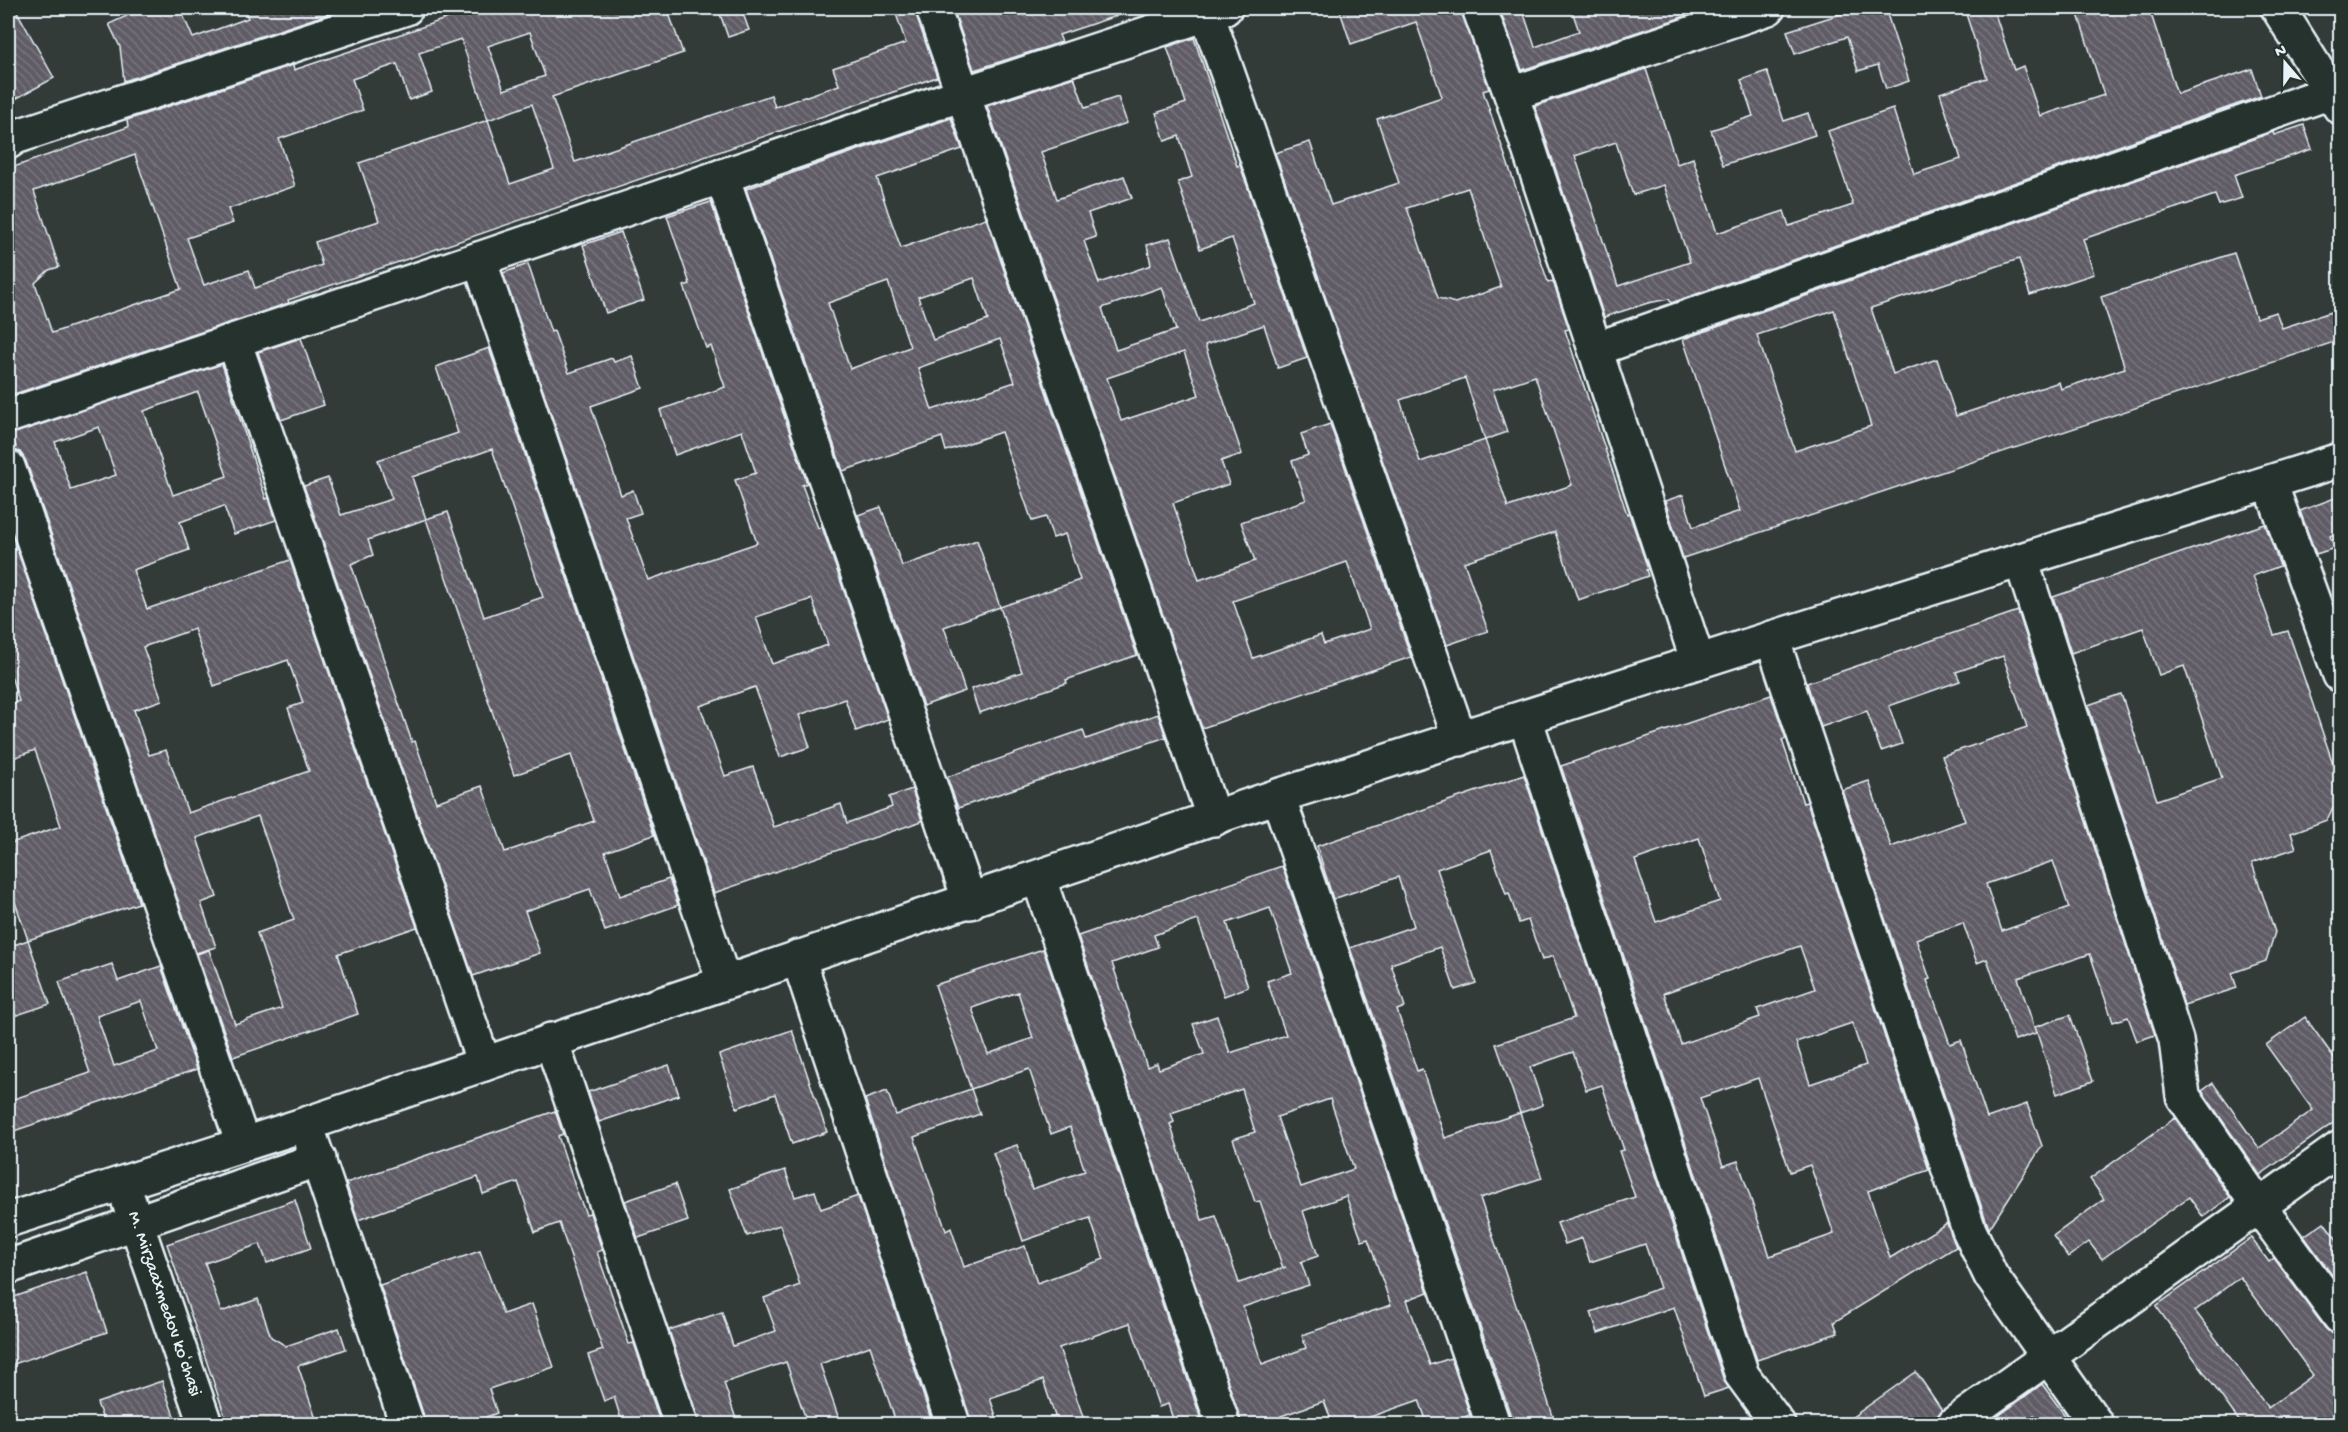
<svg xmlns="http://www.w3.org/2000/svg" width="2348" height="1432" font-family="'Gochi Hand',sans-serif">
	<style>
		.building { fill: url(#building-back-hatch); stroke: #e8f1f8; stroke-width: 1.5; fill-rule: evenodd }
		.lines { fill: none; stroke-linecap: round; stroke-linejoin: round }
		.minor-casing { stroke: #e8f1f8; stroke-width: 38 }
		.minor { stroke: #26332d; stroke-width: 33 }
		.labels { text-anchor: middle; dominant-baseline: central; stroke-width: 4.5; stroke-linejoin: round; paint-order: stroke }
		.street-label { font-size: 18px; fill: #e8f1f8; stroke: #26332d }
	</style>
	<defs>
		<pattern id="building-back-hatch" width="6" height="6" patternUnits="userSpaceOnUse" patternTransform="scale(1.5)"><rect width="6" height="6" fill="#605c66"/><path d="M-1 5l2 2M0 0l6 6M5-1l2 2" fill="none" stroke="#77747d"/></pattern>
	</defs>
	<rect width="100%" height="100%" fill="#323b38"/>
	<filter id="ink" filterUnits="userSpaceOnUse"><feTurbulence type="fractalNoise" baseFrequency=".0167" numOctaves="2"/><feDisplacementMap in="SourceGraphic" scale="12" xChannelSelector="R" yChannelSelector="G"/><feConvolveMatrix kernelMatrix="1 2 1 2 8 2 1 2 1" color-interpolation-filters="sRGB"/></filter>
	<g filter="url(#ink)">
		<g class="building">
			<polygon points="8,8 15,8 54,78 8,103"/>
			<polygon points="144,8 180,8 193,38 248,18 244,8 336,8 337,11 124,81 120,47 109,24"/>
			<path d="M 478,8 L 667,8 L 683,53 L 552,97 L 575,162 L 771,95 L 775,107 L 839,85 L 833,68 L 906,43 L 894,8 L 915,8 L 937,77 L 288,300 L 289,303 L 8,396 L 8,169 L 128,127 L 127,120 L 293,65 L 294,70 ZM 530,32 L 545,76 L 504,90 L 488,46 ZM 461,39 L 488,120 L 359,163 L 379,221 L 315,242 L 322,265 L 255,288 L 249,270 L 204,285 L 187,238 L 233,223 L 228,209 L 295,186 L 279,139 L 363,110 L 352,79 L 397,64 L 409,100 L 432,92 L 419,53 ZM 532,104 L 554,169 L 510,184 L 488,120 ZM 135,155 L 181,289 L 52,333 L 35,283 L 49,270 L 59,267 L 34,191 Z"/>
			<polygon points="718,8 741,8 749,30 728,37"/>
			<polygon points="953,8 1127,8 1128,12 1059,35 1062,42 974,70"/>
			<path d="M 1339,8 L 1461,8 L 1489,89 L 1483,91 L 1548,282 L 1553,281 L 1569,329 L 1565,330 L 1627,514 L 1629,513 L 1648,569 L 1646,570 L 1648,576 L 1578,600 L 1555,532 L 1464,562 L 1488,631 L 1447,645 L 1275,153 L 1310,142 L 1331,205 L 1399,183 L 1377,119 L 1442,97 L 1416,22 L 1351,44 ZM 1468,188 L 1501,287 L 1455,303 L 1438,298 L 1407,208 ZM 1535,376 L 1572,485 L 1508,507 L 1485,440 L 1507,432 L 1493,390 ZM 1465,378 L 1485,440 L 1420,462 L 1400,400 Z"/>
			<polygon points="1499,8 1522,8 1535,47 1579,31 1571,8 1710,8 1522,70"/>
			<polygon points="1859,8 1885,8 1909,81 1886,89 1878,65 1858,71 1847,37 1795,54 1787,31"/>
			<path d="M 1964,8 L 1993,8 L 2014,70 L 2023,66 L 2040,116 L 2104,95 L 2076,8 L 2149,8 L 2177,94 L 2252,69 L 2261,96 L 1671,303 L 1669,299 L 1648,303 L 1604,317 L 1535,106 L 1646,69 L 1677,164 L 1693,158 L 1717,233 L 1784,211 L 1789,226 L 1853,205 L 1828,131 L 1893,109 L 1914,174 L 1961,159 L 1940,93 L 1987,78 ZM 1616,142 L 1633,195 L 1664,185 L 1690,262 L 1618,286 L 1575,156 Z"/>
			<path d="M 1194,38 L 1237,166 L 1240,165 L 1307,358 L 1278,368 L 1264,325 L 1205,345 L 1242,454 L 1221,461 L 1229,484 L 1173,503 L 1199,580 L 1255,561 L 1241,522 L 1306,500 L 1292,461 L 1308,455 L 1301,434 L 1330,424 L 1411,657 L 1202,728 L 987,106 L 1074,77 L 1085,108 L 1118,97 L 1127,123 L 1041,152 L 1057,199 L 1124,176 L 1132,198 L 1088,213 L 1096,237 L 1084,241 L 1099,283 L 1151,265 L 1147,245 L 1170,238 L 1199,322 L 1254,303 L 1232,238 L 1200,249 L 1178,182 L 1192,177 L 1179,136 L 1165,141 L 1156,113 L 1186,103 L 1167,47 ZM 1162,287 L 1176,330 L 1116,350 L 1102,308 ZM 1184,352 L 1199,395 L 1121,421 L 1107,378 ZM 1347,562 L 1370,629 L 1324,644 L 1321,635 L 1253,658 L 1233,601 Z"/>
			<polygon points="1767,71 1784,121 1808,113 1815,135 1723,165 1711,130 1753,116 1741,80"/>
			<path d="M 951,118 L 962,149 L 877,178 L 888,212 L 901,248 L 986,218 L 1137,655 L 1066,680 L 1067,683 L 979,713 L 971,689 L 1022,672 L 1000,607 L 1080,580 L 1065,534 L 1053,538 L 1046,517 L 1032,521 L 1001,432 L 946,451 L 942,437 L 843,471 L 746,189 ZM 974,278 L 988,320 L 933,340 L 918,297 ZM 888,282 L 910,347 L 850,369 L 828,303 ZM 1000,339 L 1015,382 L 932,410 L 918,368 Z"/>
			<path d="M 2304,125 L 2312,149 L 2234,175 L 2242,198 L 2219,205 L 2215,195 L 2083,239 L 2094,274 L 2030,295 L 2019,259 L 1871,308 L 1893,374 L 1937,359 L 1956,416 L 2059,382 L 2061,389 L 2125,368 L 2101,297 L 2234,253 L 2256,318 L 2276,312 L 2282,328 L 2340,309 L 2340,340 L 1683,558 L 1665,501 L 1683,495 L 1693,527 L 1740,511 L 1683,339 L 2273,132 L 2274,135 ZM 1834,310 L 1871,426 L 1795,451 L 1757,335 Z"/>
			<path d="M 711,202 L 807,483 L 802,485 L 818,528 L 822,527 L 888,719 L 856,731 L 845,699 L 799,715 L 810,747 L 780,757 L 755,687 L 700,706 L 725,776 L 753,767 L 774,827 L 841,804 L 847,823 L 892,807 L 889,797 L 912,789 L 922,821 L 714,893 L 503,273 L 528,264 L 551,332 L 554,331 L 569,373 L 612,358 L 614,362 L 632,356 L 643,388 L 591,406 L 621,495 L 633,490 L 641,513 L 626,518 L 648,580 L 757,543 L 735,480 L 756,473 L 742,431 L 675,455 L 660,410 L 725,387 L 711,346 L 706,348 L 684,286 L 690,284 L 667,216 ZM 812,599 L 828,645 L 772,664 L 756,617 Z"/>
			<polygon points="621,232 644,300 606,313 583,245"/>
			<polygon points="301,338 324,405 281,420 258,352"/>
			<path d="M 489,348 L 654,835 L 605,852 L 620,896 L 669,879 L 678,905 L 605,931 L 590,889 L 525,911 L 540,953 L 473,976 L 304,486 L 328,478 L 341,515 L 392,499 L 378,460 L 458,433 L 436,367 ZM 492,449 L 543,597 L 484,617 L 448,512 L 426,519 L 412,477 ZM 426,519 L 514,775 L 571,755 L 594,821 L 505,852 L 482,786 L 436,802 L 415,741 L 412,742 L 351,564 L 373,555 L 368,540 Z"/>
			<path d="M 222,364 L 266,499 L 269,498 L 276,520 L 234,534 L 224,506 L 180,522 L 189,550 L 133,570 L 147,609 L 290,560 L 417,927 L 338,954 L 358,1014 L 233,1057 L 197,954 L 209,950 L 235,1024 L 282,1008 L 257,933 L 294,920 L 258,816 L 197,838 L 217,897 L 201,903 L 216,947 L 196,953 L 26,461 L 20,452 L 8,449 L 16,447 L 12,434 ZM 198,392 L 227,476 L 173,495 L 144,411 ZM 99,427 L 116,475 L 71,490 L 55,442 ZM 194,629 L 214,686 L 288,660 L 303,703 L 288,708 L 309,771 L 188,813 L 166,750 L 149,755 L 134,710 L 162,700 L 143,647 Z"/>
			<polygon points="2340,496 2340,532 2330,536 2335,548 2316,554 2300,511"/>
			<polygon points="881,507 902,566 977,540 1000,607 944,627 965,691 923,706 858,515"/>
			<polygon points="8,523 139,903 28,940 12,893 8,895 8,844 61,826 35,750 8,760 8,705 19,701 8,667"/>
			<polygon points="2265,524 2280,566 2253,576 2274,635 2288,631 2340,784 2340,792 2327,820 2291,833 2296,848 2252,863 2275,932 2266,961 2232,973 2237,988 2184,1005 2088,705 2121,694 2157,800 2222,778 2184,666 2159,675 2143,628 2071,653 2053,597"/>
			<path d="M 2018,611 L 2155,1035 L 2137,1041 L 2128,1017 L 2113,1022 L 2090,954 L 2018,978 L 2036,1033 L 2015,1040 L 1987,959 L 1977,963 L 1963,923 L 1916,939 L 1930,979 L 1927,980 L 1950,1044 L 1961,1040 L 1987,1118 L 2027,1104 L 2042,1146 L 1989,1229 L 1842,790 L 1869,781 L 1891,847 L 1899,844 L 1965,821 L 1942,756 L 2027,727 L 2003,656 L 1956,672 L 1960,681 L 1889,706 L 1902,744 L 1881,751 L 1867,711 L 1821,727 L 1807,683 ZM 2053,861 L 2069,908 L 2002,931 L 1986,884 Z"/>
			<path d="M 1771,695 L 1786,739 L 1782,740 L 1803,803 L 1807,802 L 1929,1170 L 1868,1191 L 1890,1258 L 1947,1223 L 1956,1247 L 1834,1322 L 1838,1333 L 1757,1360 L 1561,766 ZM 1699,838 L 1720,901 L 1656,922 L 1635,860 ZM 1800,946 L 1815,989 L 1757,1009 L 1760,1017 L 1681,1044 L 1664,993 ZM 1852,1023 L 1866,1065 L 1810,1084 L 1796,1042 ZM 1758,1078 L 1790,1172 L 1810,1165 L 1834,1234 L 1770,1256 L 1738,1161 L 1723,1166 L 1700,1098 Z"/>
			<polygon points="1158,714 1166,737 958,808 947,777 1083,730 1086,739"/>
			<path d="M 1524,775 L 1724,1381 L 1729,1388 L 1704,1396 L 1674,1307 L 1598,1333 L 1591,1312 L 1660,1288 L 1645,1244 L 1590,1262 L 1582,1238 L 1565,1244 L 1557,1223 L 1635,1197 L 1619,1151 L 1624,1150 L 1602,1085 L 1586,1090 L 1573,1052 L 1530,1067 L 1543,1105 L 1520,1113 L 1542,1178 L 1480,1198 L 1556,1425 L 1514,1425 L 1350,948 L 1414,926 L 1398,877 L 1333,899 L 1317,846 ZM 1491,850 L 1506,894 L 1509,893 L 1519,923 L 1528,920 L 1542,960 L 1553,956 L 1574,1018 L 1496,1044 L 1520,1113 L 1445,1138 L 1422,1069 L 1417,1071 L 1397,1010 L 1405,1007 L 1391,964 L 1440,947 L 1455,990 L 1476,983 L 1437,869 Z"/>
			<path d="M 1282,866 L 1428,1292 L 1407,1300 L 1430,1365 L 1451,1358 L 1470,1415 L 1444,1425 L 1428,1425 L 1419,1400 L 1347,1425 L 1333,1425 L 1324,1401 L 1281,1416 L 1284,1425 L 1241,1425 L 1078,936 ZM 1270,908 L 1292,973 L 1267,981 L 1286,1035 L 1230,1053 L 1217,1016 L 1193,1024 L 1204,1054 L 1159,1069 L 1157,1063 L 1147,1067 L 1112,963 L 1158,947 L 1154,935 L 1198,920 L 1224,996 L 1248,987 L 1227,923 ZM 1242,1089 L 1255,1132 L 1233,1139 L 1255,1202 L 1260,1201 L 1283,1268 L 1286,1267 L 1239,1283 L 1216,1216 L 1202,1220 L 1170,1124 L 1174,1122 L 1171,1113 ZM 1330,1099 L 1354,1169 L 1301,1187 L 1277,1117 ZM 1346,1196 L 1362,1241 L 1368,1239 L 1391,1305 L 1302,1335 L 1306,1348 L 1262,1364 L 1243,1307 L 1309,1285 L 1301,1262 L 1318,1256 L 1303,1211 Z"/>
			<polygon points="28,940 50,1004 8,1018 8,947"/>
			<path d="M 1043,949 L 1203,1425 L 1175,1425 L 1168,1404 L 1159,1407 L 1130,1323 L 1059,1348 L 1086,1425 L 1058,1425 L 1043,1380 L 990,1398 L 999,1425 L 971,1425 L 865,1099 L 887,1091 L 896,1115 L 971,1089 L 935,985 ZM 1018,992 L 1033,1038 L 988,1054 L 972,1008 ZM 1029,1069 L 1051,1134 L 1070,1127 L 1085,1171 L 1032,1189 L 1017,1145 L 993,1153 L 1023,1241 L 1090,1218 L 1104,1259 L 1037,1283 L 1025,1246 L 964,1267 L 951,1228 L 946,1231 L 914,1137 L 980,1114 L 971,1089 Z"/>
			<path d="M 112,964 L 118,981 L 161,966 L 197,1069 L 8,1133 L 8,1101 L 90,1073 L 59,982 ZM 141,1001 L 158,1051 L 114,1066 L 97,1016 Z"/>
			<polygon points="2070,1015 2093,1081 2057,1094 2035,1027"/>
			<polygon points="2305,1017 2340,1066 2340,1118 2260,1175 2202,1091 2213,1083 2259,1148 2313,1110 2266,1045"/>
			<polygon points="792,1030 827,1132 792,1144 775,1094 737,1108 719,1055"/>
			<polygon points="669,1065 679,1095 599,1122 588,1092"/>
			<polygon points="555,1111 563,1134 558,1136 578,1195 586,1214 590,1213 602,1250 597,1252 629,1344 634,1343 661,1425 623,1425 614,1397 604,1401 588,1355 603,1350 559,1223 535,1232 518,1182 483,1194 478,1177 358,1220 346,1183"/>
			<polygon points="2175,1118 2230,1197 2203,1217 2189,1197 2102,1259 2089,1242 2068,1257 2053,1236 2104,1199 2090,1179"/>
			<polygon points="785,1170 795,1197 815,1191 821,1209 858,1196 933,1425 897,1425 870,1346 820,1364 839,1419 822,1425 808,1425 786,1362 724,1383 738,1425 699,1425 669,1330 722,1312 733,1346 776,1331 764,1298 800,1285 780,1225 747,1236 730,1189"/>
			<polygon points="675,1184 688,1221 638,1238 625,1201"/>
			<polygon points="295,1200 311,1248 267,1263 260,1244 205,1263 221,1312 258,1299 271,1337 286,1346 339,1328 346,1349 298,1366 318,1425 228,1425 167,1244"/>
			<polygon points="2324,1222 2340,1244 2340,1286 2304,1236"/>
			<path d="M 2251,1238 L 2269,1262 L 2274,1258 L 2325,1328 L 2332,1334 L 2340,1335 L 2340,1425 L 2242,1425 L 2156,1306 ZM 2240,1277 L 2313,1375 L 2268,1408 L 2195,1311 Z"/>
			<polygon points="480,1251 503,1314 532,1304 554,1367 489,1389 497,1413 465,1425 427,1425 380,1285"/>
			<polygon points="87,1272 107,1332 8,1366 8,1299"/>
			<polygon points="1916,1372 1942,1410 1937,1416 1935,1425 1841,1425"/>
			<polygon points="162,1381 177,1425 105,1425 97,1403"/>
			<polygon points="2042,1384 2072,1425 2041,1425 2034,1415 2020,1425 1986,1425"/>
		</g>
		<g class="lines">
			<defs>
				<g id="minor">
					<polyline points="933,8 1214,819"/>
					<polyline points="1479,8 1511,94 1698,662"/>
					<polyline points="2278,8 2340,107"/>
					<polyline points="1207,14 1460,739"/>
					<polyline points="1511,94 1768,8"/>
					<polyline points="8,142 15,137 406,8"/>
					<polyline points="722,176 970,902"/>
					<polyline points="479,259 724,982"/>
					<polyline points="234,341 484,1064"/>
					<polyline points="1596,349 2331,92"/>
					<polyline points="8,416 479,259 963,94 1225,8"/>
					<polyline points="8,467 243,1144"/>
					<polyline points="2270,483 2340,675"/>
					<polyline points="2021,560 2176,1040 2183,1096 2258,1205 2340,1317"/>
					<polyline points="1772,638 1969,1230 1991,1276 2096,1424"/>
					<polyline points="1525,718 1742,1375 1778,1424"/>
					<polyline points="1278,796 1493,1424"/>
					<polyline points="1039,879 1223,1424"/>
					<polyline points="798,957 953,1424"/>
					<polyline points="551,1040 681,1424"/>
					<polyline points="311,1139 407,1424"/>
					<polyline points="129,1202 205,1424"/>
					<polyline points="8,1220 306,1124 1278,796 1772,638 2340,460"/>
					<polyline points="8,1267 319,1159"/>
					<polyline points="1954,1424 2340,1148"/>
				</g>
			</defs>
			<use href="#minor" class="minor-casing"/>
			<use href="#minor" class="minor"/>
		</g>
	</g>
	<g class="labels">
		<g class="street-label">
			<text transform="translate(164 1304) rotate(71)">M. Mirzaaxmedov koʻchasi</text>
		</g>
	</g>
	<rect width="2348" height="1432" fill="none" stroke="#26332d" stroke-width="30"/>
	<rect x="15" y="15" width="2318" height="1402" fill="none" stroke="#e8f1f8" stroke-width="2" filter="url(#ink)"/>
	<g transform="translate(2285 63) rotate(340)" stroke="#26332d" stroke-width="4.5" paint-order="stroke">
	<path d="M0-4.5L10 22L0 15L-10 22Z" fill="#e8f1f8"/>
	<text y="-9" font-size="16" font-weight="bold" text-anchor="middle" fill="#e8f1f8">N</text>
	</g>
</svg>
